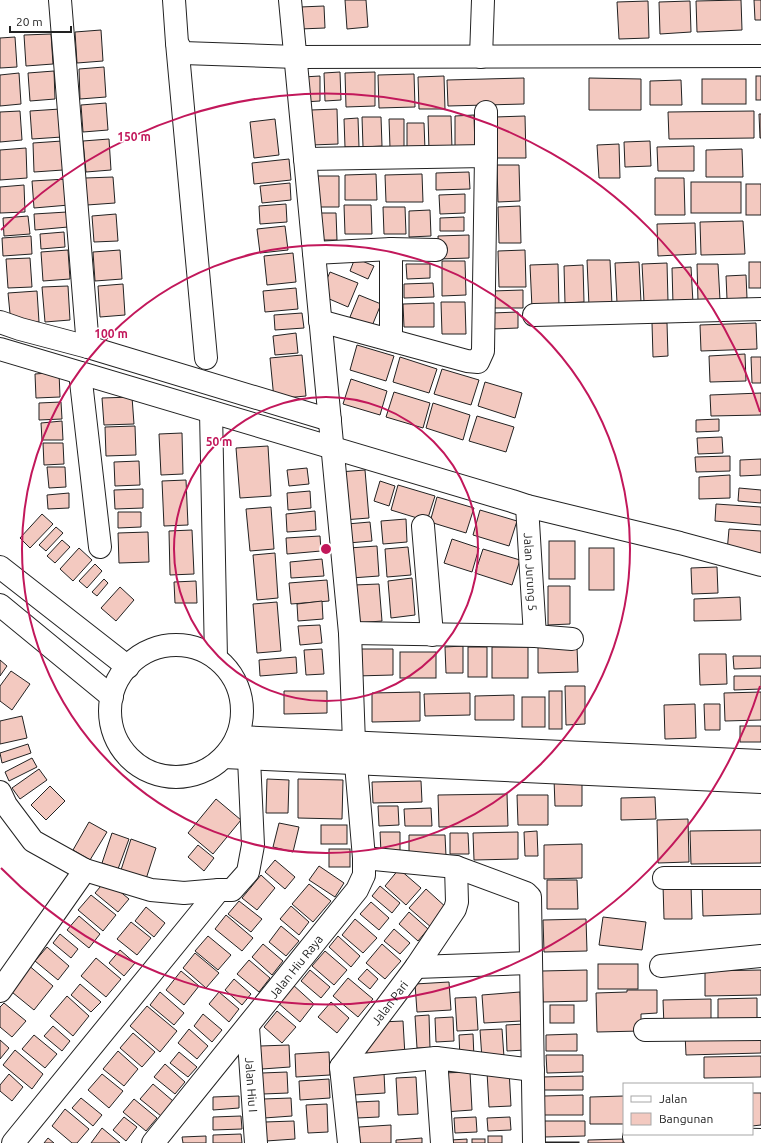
<svg xmlns="http://www.w3.org/2000/svg" width="761" height="1143" font-family="Ubuntu,sans-serif">
	<style>
		.building { fill: #f3c9c0; stroke: #222 }
		.lines { fill: none; stroke-linecap: round; stroke-linejoin: round }
		.minor-casing { stroke: #222; stroke-width: 24 }
		.minor { stroke: #fff; stroke-width: 22 }
		.ring { fill: none; stroke: #c2185b; stroke-width: 2 }
		.labels { text-anchor: middle; dominant-baseline: central; stroke-width: 3; stroke-linejoin: round; paint-order: stroke }
		.street-label { font-size: 12px; fill: #222; stroke: #fff }
		.centre { fill: #c2185b; stroke: #fff; stroke-width: 2 }
		.ring-label { font-size: 12px; text-anchor: middle; font-weight: bold; fill: #c2185b; stroke: #fff; stroke-width: 3; stroke-linejoin: round; paint-order: stroke }
	</style>
	<rect width="100%" height="100%" fill="#fff"/>
	<g class="building">
		<polygon points="345,0 366,0 368,27 347,29"/>
		<polygon points="741,0 742,30 697,32 696,1"/>
		<polygon points="754,0 761,0 761,20 755,20"/>
		<polygon points="648,1 649,38 619,39 617,2"/>
		<polygon points="690,1 691,32 660,34 659,2"/>
		<polygon points="324,6 325,28 300,29 300,7"/>
		<polygon points="101,30 103,61 77,63 75,32"/>
		<polygon points="51,34 53,64 26,66 24,35"/>
		<polygon points="15,37 17,67 0,68 0,38"/>
		<polygon points="104,67 106,97 80,99 79,69"/>
		<polygon points="54,71 55,99 30,101 28,73"/>
		<polygon points="340,72 341,100 325,101 324,73"/>
		<polygon points="375,72 375,106 346,107 345,73"/>
		<polygon points="19,73 21,104 0,106 0,75"/>
		<polygon points="414,74 415,107 379,108 378,75"/>
		<polygon points="320,76 320,101 303,102 303,77"/>
		<polygon points="444,76 445,109 419,109 418,77"/>
		<rect x="756" y="76" width="5" height="24"/>
		<polygon points="524,78 524,104 448,106 447,80"/>
		<polygon points="589,78 641,79 641,110 589,110"/>
		<rect x="702" y="79" width="44" height="25"/>
		<polygon points="681,80 682,105 650,105 650,81"/>
		<polygon points="106,103 108,130 83,132 81,105"/>
		<polygon points="60,109 62,137 32,139 30,111"/>
		<polygon points="337,109 338,144 312,145 311,110"/>
		<polygon points="20,111 22,140 0,142 0,112"/>
		<polygon points="754,111 754,138 669,139 668,112"/>
		<polygon points="759,114 761,114 761,138 760,138"/>
		<polygon points="474,115 475,149 455,150 455,116"/>
		<polygon points="428,116 451,116 452,149 429,150"/>
		<polygon points="525,116 526,158 496,158 495,117"/>
		<polygon points="362,117 381,117 382,146 363,147"/>
		<polygon points="358,118 359,147 345,147 344,119"/>
		<polygon points="275,119 279,155 254,158 250,122"/>
		<polygon points="389,119 404,119 404,148 390,148"/>
		<polygon points="407,123 424,123 425,150 407,150"/>
		<polygon points="109,139 111,170 86,172 83,141"/>
		<polygon points="62,141 63,170 34,172 33,143"/>
		<polygon points="650,141 651,166 625,167 624,142"/>
		<polygon points="619,144 620,178 599,178 597,145"/>
		<polygon points="694,146 694,171 658,171 657,147"/>
		<polygon points="26,148 27,178 0,180 0,150"/>
		<polygon points="742,149 743,177 706,177 706,150"/>
		<polygon points="289,159 291,180 254,184 252,163"/>
		<polygon points="497,165 519,165 520,201 498,202"/>
		<polygon points="469,172 470,189 436,190 436,173"/>
		<polygon points="376,174 377,200 345,200 345,175"/>
		<polygon points="422,174 423,202 386,202 385,175"/>
		<polygon points="317,176 339,176 339,207 318,207"/>
		<polygon points="113,177 115,203 87,205 85,178"/>
		<polygon points="655,178 684,178 685,215 655,215"/>
		<polygon points="67,179 69,205 34,208 32,181"/>
		<rect x="691" y="182" width="50" height="31"/>
		<polygon points="290,183 291,200 262,203 260,186"/>
		<rect x="746" y="184" width="15" height="31"/>
		<polygon points="24,185 25,212 0,213 0,187"/>
		<polygon points="465,194 465,213 440,214 439,195"/>
		<polygon points="286,204 287,222 260,224 259,206"/>
		<polygon points="344,205 371,205 372,234 345,234"/>
		<polygon points="520,206 521,243 499,243 498,207"/>
		<polygon points="383,207 405,207 406,234 384,234"/>
		<polygon points="430,210 431,236 409,237 409,211"/>
		<polygon points="67,212 68,227 35,230 34,214"/>
		<polygon points="319,213 336,213 337,240 320,240"/>
		<polygon points="116,214 118,241 94,242 92,216"/>
		<polygon points="28,216 30,234 4,236 3,218"/>
		<polygon points="464,217 464,231 440,231 440,218"/>
		<polygon points="743,221 745,254 701,255 700,222"/>
		<polygon points="695,223 696,254 658,256 657,224"/>
		<polygon points="285,226 288,250 260,253 257,229"/>
		<polygon points="64,232 65,247 41,249 40,234"/>
		<polygon points="469,235 469,258 439,259 438,236"/>
		<polygon points="31,236 32,254 3,256 2,238"/>
		<polygon points="68,250 70,279 43,281 41,252"/>
		<polygon points="120,250 122,279 95,281 93,252"/>
		<polygon points="525,250 526,287 499,287 498,251"/>
		<polygon points="293,253 296,282 267,285 264,256"/>
		<polygon points="30,258 32,287 8,288 6,259"/>
		<polygon points="355,258 374,266 368,279 350,271"/>
		<polygon points="587,260 610,260 612,305 589,306"/>
		<polygon points="442,261 465,261 466,295 442,296"/>
		<polygon points="639,262 641,302 617,303 615,263"/>
		<rect x="749" y="262" width="12" height="26"/>
		<polygon points="667,263 668,301 644,302 642,264"/>
		<polygon points="406,264 430,264 430,278 407,279"/>
		<polygon points="558,264 559,307 532,308 530,265"/>
		<polygon points="697,264 718,264 720,300 698,301"/>
		<polygon points="583,265 584,302 565,303 564,266"/>
		<polygon points="691,267 693,303 673,304 672,268"/>
		<polygon points="330,272 358,283 348,307 320,295"/>
		<polygon points="746,275 747,298 727,299 726,276"/>
		<polygon points="433,283 434,297 404,298 404,284"/>
		<polygon points="123,284 125,315 100,317 98,286"/>
		<polygon points="68,286 70,320 45,322 42,287"/>
		<polygon points="296,288 298,309 265,312 263,291"/>
		<polygon points="523,290 523,308 492,308 492,291"/>
		<polygon points="37,291 39,322 11,324 8,293"/>
		<polygon points="359,295 381,304 372,326 350,317"/>
		<polygon points="441,302 465,302 466,334 442,334"/>
		<polygon points="434,303 434,327 404,327 403,304"/>
		<polygon points="518,312 518,328 493,329 492,313"/>
		<polygon points="302,313 304,328 275,330 274,315"/>
		<polygon points="652,323 667,323 668,356 653,357"/>
		<polygon points="756,323 757,349 701,351 700,325"/>
		<polygon points="296,333 298,353 275,355 273,336"/>
		<polygon points="357,345 394,356 386,381 350,370"/>
		<polygon points="745,354 746,381 710,382 709,356"/>
		<polygon points="302,355 306,396 274,399 270,358"/>
		<polygon points="400,357 437,369 429,393 393,382"/>
		<polygon points="751,357 761,357 761,383 752,383"/>
		<polygon points="442,369 479,380 471,405 434,394"/>
		<polygon points="59,372 60,397 36,398 35,374"/>
		<polygon points="351,379 387,391 380,415 343,404"/>
		<polygon points="485,382 522,393 515,418 478,406"/>
		<polygon points="394,392 430,403 423,428 386,417"/>
		<polygon points="761,393 761,415 711,416 710,395"/>
		<polygon points="132,397 134,424 104,425 102,398"/>
		<polygon points="61,402 62,419 39,420 39,403"/>
		<polygon points="433,403 470,415 463,440 426,428"/>
		<polygon points="477,416 514,427 506,452 469,441"/>
		<polygon points="719,419 719,431 696,432 696,420"/>
		<polygon points="62,421 63,440 42,440 41,423"/>
		<polygon points="135,426 136,455 106,456 105,427"/>
		<polygon points="182,433 183,474 161,475 159,434"/>
		<polygon points="722,437 723,453 698,454 697,438"/>
		<polygon points="43,443 63,443 64,464 44,465"/>
		<polygon points="268,446 271,496 240,498 236,448"/>
		<polygon points="730,456 730,471 696,472 695,457"/>
		<polygon points="761,459 761,475 740,476 740,460"/>
		<polygon points="139,461 140,485 115,486 114,462"/>
		<polygon points="47,467 65,467 66,487 49,488"/>
		<polygon points="307,468 309,484 289,486 287,470"/>
		<polygon points="365,470 369,518 343,520 339,472"/>
		<polygon points="730,475 730,498 699,499 699,477"/>
		<polygon points="186,480 188,525 164,526 162,481"/>
		<polygon points="380,481 395,486 389,506 374,501"/>
		<polygon points="398,485 435,496 427,521 391,510"/>
		<polygon points="739,488 761,490 761,503 738,501"/>
		<polygon points="143,489 143,508 115,509 114,490"/>
		<polygon points="310,491 311,508 288,510 287,493"/>
		<polygon points="69,493 69,508 48,509 47,495"/>
		<polygon points="437,497 474,508 466,533 430,522"/>
		<polygon points="716,504 761,507 761,525 715,521"/>
		<polygon points="271,507 274,549 250,551 246,509"/>
		<polygon points="480,510 517,521 509,546 473,535"/>
		<polygon points="315,511 316,530 287,532 286,514"/>
		<polygon points="118,512 141,512 141,527 118,528"/>
		<polygon points="42,514 53,524 30,548 20,538"/>
		<polygon points="406,519 407,542 383,544 381,521"/>
		<polygon points="370,522 372,541 348,543 347,524"/>
		<polygon points="56,527 63,533 46,551 39,545"/>
		<polygon points="729,529 761,531 761,555 727,552"/>
		<polygon points="192,530 194,574 170,575 169,531"/>
		<polygon points="148,532 149,562 119,563 118,533"/>
		<polygon points="320,536 321,551 287,554 286,538"/>
		<polygon points="452,539 479,548 472,572 444,563"/>
		<polygon points="62,540 70,547 55,563 47,556"/>
		<rect x="549" y="541" width="26" height="38"/>
		<polygon points="377,546 379,576 351,578 349,548"/>
		<polygon points="408,547 411,575 387,577 385,549"/>
		<polygon points="79,548 92,560 73,581 60,569"/>
		<rect x="589" y="548" width="25" height="42"/>
		<polygon points="483,549 520,560 512,585 475,573"/>
		<polygon points="275,553 278,598 257,600 253,555"/>
		<polygon points="322,559 324,576 291,578 290,562"/>
		<polygon points="95,564 102,571 87,588 79,581"/>
		<polygon points="717,567 718,593 692,594 691,568"/>
		<polygon points="412,578 415,615 391,618 388,581"/>
		<polygon points="104,579 108,583 97,596 92,592"/>
		<polygon points="327,580 329,601 291,604 289,583"/>
		<polygon points="196,581 197,603 175,603 174,582"/>
		<polygon points="379,584 382,621 357,623 354,585"/>
		<polygon points="548,586 570,586 570,624 548,625"/>
		<polygon points="120,587 134,600 116,621 101,608"/>
		<polygon points="740,597 741,620 694,621 694,599"/>
		<polygon points="322,601 323,619 298,621 297,604"/>
		<polygon points="277,602 281,651 257,653 253,604"/>
		<polygon points="320,625 322,643 300,645 298,626"/>
		<polygon points="463,646 463,673 446,673 445,647"/>
		<rect x="468" y="647" width="19" height="30"/>
		<rect x="492" y="647" width="36" height="31"/>
		<polygon points="538,647 577,647 578,672 538,673"/>
		<polygon points="322,649 324,674 306,675 304,650"/>
		<polygon points="356,649 393,649 393,675 356,676"/>
		<rect x="400" y="652" width="36" height="26"/>
		<polygon points="699,654 726,654 727,684 700,685"/>
		<polygon points="733,656 761,656 761,668 734,669"/>
		<polygon points="296,657 297,673 260,676 259,660"/>
		<polygon points="0,660 7,666 0,676"/>
		<polygon points="11,671 30,684 12,710 0,701 0,686"/>
		<polygon points="734,676 761,676 761,689 734,690"/>
		<polygon points="565,686 585,686 585,724 566,725"/>
		<polygon points="284,691 327,691 327,713 284,714"/>
		<rect x="549" y="691" width="13" height="38"/>
		<polygon points="420,692 420,721 372,722 372,693"/>
		<polygon points="761,692 761,720 725,721 724,693"/>
		<polygon points="470,693 470,715 425,716 424,694"/>
		<polygon points="514,695 514,720 475,720 475,696"/>
		<rect x="522" y="697" width="23" height="30"/>
		<polygon points="695,704 696,738 665,739 664,705"/>
		<polygon points="704,704 720,704 720,730 705,730"/>
		<polygon points="22,716 27,738 0,744 0,721"/>
		<rect x="740" y="726" width="21" height="16"/>
		<polygon points="28,744 31,753 2,763 0,753"/>
		<polygon points="32,758 37,767 9,781 5,772"/>
		<polygon points="39,769 47,780 20,799 12,788"/>
		<polygon points="267,779 289,780 288,813 266,813"/>
		<polygon points="298,779 343,780 342,819 298,818"/>
		<polygon points="554,779 582,779 582,806 555,806"/>
		<polygon points="421,781 422,802 373,803 372,782"/>
		<polygon points="50,786 65,801 46,820 31,805"/>
		<polygon points="507,794 508,826 439,827 438,795"/>
		<polygon points="517,795 548,795 548,825 518,825"/>
		<polygon points="655,797 656,819 621,820 621,798"/>
		<polygon points="216,799 241,820 213,854 188,833"/>
		<polygon points="378,806 398,806 399,825 379,826"/>
		<polygon points="431,808 432,826 405,826 404,809"/>
		<polygon points="688,819 689,862 658,863 657,820"/>
		<polygon points="89,822 107,832 90,860 73,850"/>
		<polygon points="279,823 299,827 293,852 273,847"/>
		<rect x="321" y="825" width="26" height="19"/>
		<polygon points="761,830 761,863 691,864 690,831"/>
		<polygon points="537,831 538,856 525,856 524,832"/>
		<polygon points="380,832 400,832 400,851 381,852"/>
		<polygon points="518,832 518,859 474,860 473,833"/>
		<polygon points="112,833 129,839 118,869 102,863"/>
		<polygon points="450,833 468,833 469,854 450,854"/>
		<polygon points="409,835 445,835 446,856 409,856"/>
		<polygon points="131,839 156,848 146,879 121,870"/>
		<polygon points="582,844 582,878 544,879 544,845"/>
		<polygon points="198,845 214,858 204,871 188,857"/>
		<rect x="329" y="849" width="21" height="18"/>
		<polygon points="275,860 295,877 285,889 265,872"/>
		<polygon points="319,866 344,883 335,897 309,880"/>
		<polygon points="399,869 421,888 406,905 385,886"/>
		<polygon points="261,875 275,888 257,910 242,898"/>
		<polygon points="106,880 129,899 118,912 95,893"/>
		<polygon points="547,880 577,880 578,909 547,909"/>
		<polygon points="761,881 761,914 703,916 702,883"/>
		<polygon points="309,884 331,901 313,922 292,904"/>
		<polygon points="663,885 691,885 692,919 664,919"/>
		<polygon points="380,886 400,903 392,913 372,896"/>
		<polygon points="426,889 448,909 432,928 409,908"/>
		<polygon points="91,895 116,915 103,931 78,910"/>
		<polygon points="239,901 262,919 251,932 228,914"/>
		<polygon points="371,902 389,918 379,930 360,914"/>
		<polygon points="291,906 309,922 299,935 280,919"/>
		<polygon points="146,907 165,923 154,937 135,921"/>
		<polygon points="409,912 428,929 418,941 399,924"/>
		<polygon points="226,915 253,938 242,951 215,929"/>
		<polygon points="79,916 100,934 89,948 67,930"/>
		<polygon points="603,917 646,922 642,950 599,945"/>
		<polygon points="355,919 377,938 363,953 342,935"/>
		<polygon points="586,919 587,951 544,952 543,920"/>
		<polygon points="131,922 151,938 137,955 117,939"/>
		<polygon points="281,926 299,941 286,956 269,942"/>
		<polygon points="394,929 410,943 400,954 384,941"/>
		<polygon points="60,934 78,949 71,958 53,943"/>
		<polygon points="208,936 231,955 218,970 195,951"/>
		<polygon points="338,936 360,956 351,967 329,947"/>
		<polygon points="263,944 283,961 272,975 252,957"/>
		<polygon points="382,944 401,961 385,979 366,963"/>
		<polygon points="47,947 69,966 58,980 35,961"/>
		<polygon points="120,950 135,963 124,976 109,963"/>
		<polygon points="325,951 347,970 334,985 312,966"/>
		<polygon points="195,953 219,973 206,988 183,968"/>
		<polygon points="96,958 121,979 106,997 81,976"/>
		<polygon points="249,960 270,978 259,992 237,974"/>
		<polygon points="27,964 53,986 34,1010 7,988"/>
		<rect x="598" y="964" width="40" height="25"/>
		<polygon points="367,969 378,979 370,989 358,979"/>
		<polygon points="310,970 330,987 321,998 301,981"/>
		<polygon points="587,970 587,1001 543,1002 542,971"/>
		<polygon points="761,970 761,995 705,996 705,971"/>
		<polygon points="181,971 199,986 184,1005 166,990"/>
		<polygon points="348,978 373,999 358,1017 333,996"/>
		<polygon points="234,979 251,994 242,1005 225,990"/>
		<polygon points="449,982 451,1010 417,1012 415,984"/>
		<polygon points="80,984 101,1002 91,1012 71,995"/>
		<polygon points="292,984 314,1004 300,1022 277,1002"/>
		<polygon points="627,990 657,990 657,1013 641,1014 641,1031 597,1032 596,993 627,992"/>
		<polygon points="160,992 184,1013 174,1025 150,1005"/>
		<polygon points="219,992 239,1009 229,1022 209,1004"/>
		<polygon points="520,992 521,1021 484,1023 482,995"/>
		<polygon points="67,996 89,1016 73,1036 50,1016"/>
		<polygon points="476,997 478,1030 457,1031 455,998"/>
		<polygon points="757,998 757,1024 718,1025 718,999"/>
		<polygon points="711,999 711,1026 664,1027 663,1000"/>
		<polygon points="331,1002 349,1018 337,1033 318,1017"/>
		<polygon points="4,1003 26,1021 12,1037 0,1027 0,1007"/>
		<rect x="550" y="1005" width="24" height="18"/>
		<polygon points="147,1006 177,1031 160,1052 130,1026"/>
		<polygon points="277,1011 296,1027 282,1043 264,1027"/>
		<polygon points="203,1014 222,1030 212,1042 194,1026"/>
		<polygon points="429,1015 430,1048 417,1048 415,1016"/>
		<polygon points="453,1017 454,1041 436,1042 435,1018"/>
		<polygon points="403,1021 405,1056 367,1058 366,1039 381,1022"/>
		<polygon points="525,1024 526,1050 507,1051 506,1025"/>
		<polygon points="53,1026 70,1041 62,1051 44,1036"/>
		<polygon points="189,1029 208,1046 197,1059 178,1043"/>
		<polygon points="502,1029 504,1057 482,1059 480,1030"/>
		<polygon points="761,1032 761,1053 686,1055 685,1033"/>
		<polygon points="133,1033 155,1052 142,1067 120,1048"/>
		<polygon points="473,1034 474,1058 460,1059 459,1035"/>
		<polygon points="577,1034 577,1051 546,1051 546,1035"/>
		<polygon points="34,1035 57,1054 45,1068 22,1049"/>
		<polygon points="0,1040 9,1048 0,1059"/>
		<polygon points="289,1045 290,1067 262,1069 260,1046"/>
		<polygon points="15,1050 43,1074 32,1089 3,1065"/>
		<polygon points="118,1051 138,1069 124,1086 103,1069"/>
		<polygon points="179,1052 197,1067 188,1077 170,1063"/>
		<polygon points="329,1052 330,1075 296,1077 295,1054"/>
		<polygon points="546,1055 583,1055 583,1072 547,1073"/>
		<polygon points="761,1056 761,1077 704,1078 704,1057"/>
		<polygon points="165,1064 185,1082 175,1094 154,1077"/>
		<polygon points="509,1070 511,1106 489,1107 487,1072"/>
		<polygon points="287,1072 288,1093 263,1094 262,1073"/>
		<polygon points="470,1072 472,1110 444,1112 442,1073"/>
		<polygon points="384,1073 385,1093 354,1095 353,1074"/>
		<polygon points="9,1074 23,1087 12,1101 0,1091 0,1085"/>
		<polygon points="102,1074 123,1091 109,1108 88,1090"/>
		<polygon points="583,1076 583,1090 541,1090 541,1077"/>
		<polygon points="416,1077 418,1114 398,1115 396,1078"/>
		<polygon points="329,1079 330,1098 300,1100 299,1081"/>
		<polygon points="153,1084 173,1101 161,1116 140,1099"/>
		<polygon points="752,1093 761,1093 761,1125 752,1126"/>
		<polygon points="583,1095 583,1115 544,1115 544,1096"/>
		<polygon points="239,1096 239,1108 213,1110 213,1097"/>
		<polygon points="624,1096 624,1124 590,1124 590,1097"/>
		<polygon points="81,1098 102,1115 93,1126 72,1108"/>
		<polygon points="291,1098 292,1116 264,1118 263,1099"/>
		<polygon points="134,1099 157,1118 146,1131 123,1112"/>
		<polygon points="379,1101 379,1117 357,1118 356,1102"/>
		<polygon points="327,1104 328,1132 308,1133 306,1105"/>
		<polygon points="65,1109 89,1129 77,1143 72,1143 52,1126"/>
		<polygon points="241,1116 242,1129 213,1130 213,1117"/>
		<polygon points="124,1117 137,1127 126,1141 113,1130"/>
		<polygon points="476,1117 477,1132 455,1133 454,1118"/>
		<polygon points="510,1117 511,1130 488,1131 487,1118"/>
		<polygon points="294,1121 295,1139 266,1141 265,1122"/>
		<polygon points="544,1121 585,1121 585,1136 544,1137"/>
		<polygon points="391,1125 391,1143 360,1143 359,1127"/>
		<polygon points="102,1128 120,1143 91,1143"/>
		<polygon points="241,1134 242,1143 213,1143 213,1135"/>
		<polygon points="206,1136 206,1143 183,1143 182,1137"/>
		<rect x="488" y="1136" width="14" height="7"/>
		<polygon points="48,1138 54,1143 44,1143"/>
		<polygon points="422,1138 422,1143 396,1143 396,1140"/>
		<polygon points="467,1139 467,1143 451,1143 451,1140"/>
		<rect x="472" y="1139" width="13" height="4"/>
		<polygon points="623,1139 623,1143 588,1143 588,1140"/>
		<rect x="546" y="1142" width="33" height="1"/>
	</g>
	<g class="lines">
		<defs>
			<g id="minor">
				<polyline points="60,0 88,347"/>
				<polyline points="174,0 177,43 183,53 296,57 761,56"/>
				<polyline points="290,0 350,633 354,743"/>
				<polyline points="177,43 206,358"/>
				<polyline points="481,57 483,0"/>
				<polyline points="486,156 486,112"/>
				<polyline points="305,159 486,156 483,351 478,362 467,361 320,321"/>
				<polyline points="391,249 391,340"/>
				<polyline points="314,253 391,249 436,250"/>
				<polyline points="534,315 761,309"/>
				<polyline points="0,322 20,329 88,347 330,420"/>
				<polyline points="0,349 512,501 527,506 680,543 761,565"/>
				<polyline points="80,373 100,547"/>
				<polyline points="211,412 216,658"/>
				<path id="s1" d="M 527,506 L 535,636"/>
				<polyline points="423,526 432,635"/>
				<polyline points="0,567 128,667"/>
				<polyline points="0,605 112,697"/>
				<polyline points="350,633 535,636 572,639"/>
				<circle cx="176" cy="711" r="66"/>
				<polyline points="237,737 761,761"/>
				<polyline points="224,757 761,782"/>
				<polyline points="0,792 6,805 33,841 85,870 151,890 184,893 219,890"/>
				<polyline points="364,858 456,867 526,893 530,897 534,1143"/>
				<polyline points="664,878 761,878"/>
				<polyline points="661,966 761,956"/>
				<polyline points="416,967 530,963"/>
				<polyline points="0,991 85,870"/>
				<path id="s2" d="M 248,1027 L 256,1143"/>
				<polyline points="645,1030 761,1029"/>
				<polyline points="341,1067 436,1058"/>
				<polyline points="634,1137 761,1140"/>
				<polyline points="13,1143 219,890 232,890 248,872 253,845 249,759"/>
				<path id="s3" d="M 153,1143 L 357,890 L 364,875 L 364,858 L 356,764"/>
				<path id="s4" d="M 349,1143 L 341,1067 L 416,967 L 455,909 L 457,902 L 456,867"/>
				<polyline points="442,1143 436,1058 533,1070"/>
			</g>
		</defs>
		<use href="#minor" class="minor-casing"/>
		<use href="#minor" class="minor"/>
	</g>
	<g class="ring">
		<circle cx="326" cy="549" r="152"/>
		<circle cx="326" cy="549" r="304"/>
		<path d="M760 686A455 455 0 0 1 1 868M1 230A455 455 0 0 1 760 412"/>
	</g>
	<g class="labels">
		<g class="street-label">
			<text stroke="none"><textPath href="#s1" startOffset="66">Jalan Jurung 5</textPath></text>
			<text stroke="none"><textPath href="#s3" startOffset="227">Jalan Hiu Raya</textPath></text>
			<text stroke="none"><textPath href="#s4" startOffset="157">Jalan Pari</textPath></text>
			<text stroke="none"><textPath href="#s2" startOffset="58">Jalan Hiu I</textPath></text>
		</g>
	</g>
	<circle cx="326" cy="549" r="6" class="centre"/>
	<g class="ring-label">
		<text x="134" y="141">150 m</text>
		<text x="111" y="338">100 m</text>
		<text x="219" y="446">50 m</text>
	</g>
	<rect x="623" y="1083" width="130" height="52" fill="#ffffff" stroke="#a7a7a7"/>
	<rect x="631" y="1096" width="20" height="6" fill="#ffffff" stroke="#a7a7a7"/>
	<text x="659" y="1103" font-size="12" fill="#222222">Jalan</text>
	<rect x="631" y="1113" width="20" height="12" fill="#f3c9c0" stroke="#a7a7a7"/>
	<text x="659" y="1123" font-size="12" fill="#222222">Bangunan</text>
	<path d="M10 26v6h61v-6" fill="none" stroke="#222222" stroke-width="2"/>
	<text x="16" y="26" font-size="12" fill="#222222" stroke="#ffffff" stroke-width="3" paint-order="stroke">20 m</text>
</svg>
